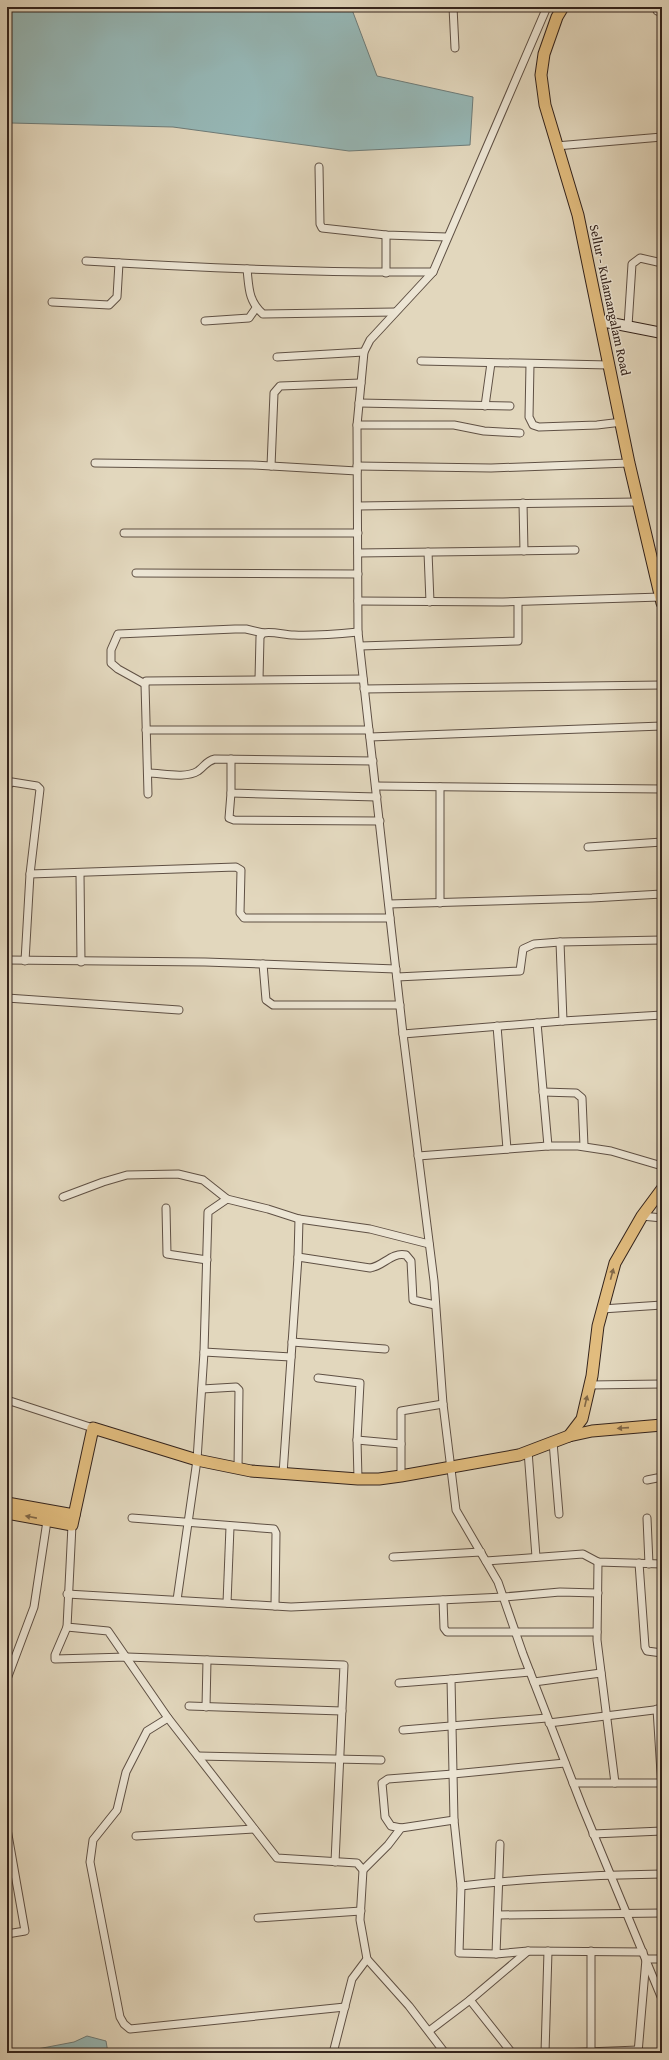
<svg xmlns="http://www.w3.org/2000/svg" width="669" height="2060" font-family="'Gentium Book Plus',serif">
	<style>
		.water { fill: #96b8b7; stroke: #6e7c79 }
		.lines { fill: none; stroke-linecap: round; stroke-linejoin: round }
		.street-casing { stroke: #5f5044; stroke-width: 9 }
		.secondary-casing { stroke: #33231c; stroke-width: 12 }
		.primary-casing { stroke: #33231c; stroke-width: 13 }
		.street { stroke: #ece5d4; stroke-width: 7 }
		.secondary { stroke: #ece5d4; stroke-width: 10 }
		.primary { stroke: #e1bc7e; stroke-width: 11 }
		.oneway { fill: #816848 }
		.labels { text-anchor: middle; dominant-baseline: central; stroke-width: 3; stroke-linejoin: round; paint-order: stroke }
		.street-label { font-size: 13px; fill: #33231c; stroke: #ece5d4 }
	</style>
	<rect width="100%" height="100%" fill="#e2d7bd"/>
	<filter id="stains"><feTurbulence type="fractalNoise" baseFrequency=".005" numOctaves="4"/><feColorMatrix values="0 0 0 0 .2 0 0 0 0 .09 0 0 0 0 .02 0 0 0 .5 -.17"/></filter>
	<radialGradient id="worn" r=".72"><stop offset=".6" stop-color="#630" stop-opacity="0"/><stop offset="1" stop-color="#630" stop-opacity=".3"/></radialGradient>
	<g class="water">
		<polygon points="7,7 351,7 377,76 473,97 470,145 349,151 173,127 11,123 7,122"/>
		<polygon points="87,2036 106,2041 108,2053 32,2053 32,2050 74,2042"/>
	</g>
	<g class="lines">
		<defs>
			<g id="street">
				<polyline points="453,7 455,48"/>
				<polyline points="656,7 657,11 662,12"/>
				<polyline points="556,146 662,137"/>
				<polyline points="319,167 320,224 322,228 386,235 447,237"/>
				<path d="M 86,261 C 202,268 317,273 433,272"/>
				<path d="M 247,269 C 249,287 248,301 263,314 L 395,312"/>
				<polyline points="386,273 386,235"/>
				<polyline points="52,302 109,305 117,297 119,263"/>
				<polyline points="205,321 249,318 256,308"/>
				<polyline points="628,326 632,264 640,258 662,263"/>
				<polyline points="277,357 364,352"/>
				<polyline points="421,361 609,365"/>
				<polyline points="530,364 529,417 533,425 539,427 597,425 622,422"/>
				<polyline points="359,403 510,406"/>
				<polyline points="485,406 491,363"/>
				<polyline points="357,425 454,425 484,431 520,433"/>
				<polyline points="95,463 253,465 357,471"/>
				<polyline points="271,466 274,393 280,386 361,383"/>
				<polyline points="357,466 491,468 629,463"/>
				<polyline points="523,503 524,551"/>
				<polyline points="358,506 638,502"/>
				<polyline points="124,533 358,533"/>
				<polyline points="428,552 430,602"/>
				<polyline points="358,553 575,550"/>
				<polyline points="136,573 358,574"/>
				<polyline points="358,601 503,602 661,597"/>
				<polyline points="360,646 518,641 518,602"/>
				<path d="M 259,679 L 260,637 L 263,633 C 273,631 284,635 294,635 C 316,636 337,634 358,632"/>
				<polyline points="145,684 118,669 111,663 111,650 118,634 235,629 246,629 263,633"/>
				<polyline points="364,689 662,685"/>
				<polyline points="146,730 369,730"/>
				<polyline points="370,737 662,726"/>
				<polyline points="231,759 231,793 377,797"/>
				<path d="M 148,773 C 162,773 185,779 198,771 C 205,766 206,761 215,759 L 373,761"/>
				<polyline points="7,786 12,782 37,786 40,789 30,874 25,961"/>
				<polyline points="376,786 662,789"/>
				<polyline points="440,787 440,903"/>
				<polyline points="231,793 229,818 234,820 380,821"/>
				<polyline points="148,794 145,684 146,681 363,679"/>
				<polyline points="588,847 662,842"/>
				<polyline points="30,874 236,867 241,870 240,913 244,918 390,918"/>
				<polyline points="80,874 81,962"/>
				<polyline points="389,904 592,898 662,894"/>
				<polyline points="7,960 205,962 396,969"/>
				<polyline points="263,964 266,1000 273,1005 400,1005"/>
				<polyline points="397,977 520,971 523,949 534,944 560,942"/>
				<polyline points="7,998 179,1010"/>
				<polyline points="662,1015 563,1021 403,1034 434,1281 443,1404 456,1510 498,1582 523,1654 582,1806 662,1999"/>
				<polyline points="563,1021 560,942 662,940"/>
				<polyline points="537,1023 548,1146"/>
				<polyline points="497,1026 507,1149"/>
				<polyline points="403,1034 358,632 357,425 364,352 370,340 433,272 547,7"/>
				<polyline points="543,1092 576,1093 582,1098 584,1146"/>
				<polyline points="418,1156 548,1146 578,1146 611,1151 662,1166"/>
				<polyline points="63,1197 103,1182 127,1175 178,1174 203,1180 227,1199 268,1209 299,1219 370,1229 429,1244"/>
				<polyline points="166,1208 167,1254 207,1260"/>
				<polyline points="642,1216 662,1218"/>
				<path d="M 298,1257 L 370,1268 C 384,1266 391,1252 406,1255 L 411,1261 L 413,1300 L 435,1305"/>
				<polyline points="602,1309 662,1305"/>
				<polyline points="292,1342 385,1349"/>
				<polyline points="204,1352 291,1357"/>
				<polyline points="318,1378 360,1383 357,1440 358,1479"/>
				<polyline points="590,1385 662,1384"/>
				<polyline points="202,1389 236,1387 239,1390 238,1469"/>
				<polyline points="7,1400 93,1428"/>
				<polyline points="357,1440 401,1444"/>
				<polyline points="553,1442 559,1514"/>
				<polyline points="528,1451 536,1557"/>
				<polyline points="283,1474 298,1257 299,1219"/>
				<polyline points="401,1476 401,1411 443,1404"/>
				<polyline points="647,1480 662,1477"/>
				<polyline points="132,1518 274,1529 276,1533 275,1606"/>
				<polyline points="647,1518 649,1564"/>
				<polyline points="72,1525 67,1627 108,1631 168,1718 277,1858 357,1863 363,1870 360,1920 367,1959 409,2006 445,2053"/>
				<polyline points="393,1557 481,1552"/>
				<polyline points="486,1561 583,1554 598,1562 662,1564"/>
				<polyline points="598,1562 597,1640 615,1783"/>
				<polyline points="639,1563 645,1647 647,1651 662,1653"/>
				<polyline points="67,1594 291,1607 504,1597 560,1592 598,1593"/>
				<polyline points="177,1600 197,1460 204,1352 208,1212 227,1199"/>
				<polyline points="443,1600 444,1628 447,1632 597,1632"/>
				<polyline points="227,1603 230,1527"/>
				<polyline points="67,1627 55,1655 55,1659 127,1657 344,1665 335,1862"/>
				<polyline points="7,1679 34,1607 47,1521"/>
				<polyline points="534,1682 601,1673"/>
				<polyline points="399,1683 451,1679"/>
				<polyline points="189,1706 342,1711"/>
				<polyline points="206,1707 207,1660"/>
				<polyline points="657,1709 662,1789"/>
				<polyline points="168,1718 147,1731 126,1772 117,1810 93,1840 90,1862 120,2017 124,2024 130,2029 345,2007"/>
				<polyline points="549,1723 662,1709"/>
				<polyline points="403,1730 547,1718"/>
				<polyline points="198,1756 381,1760"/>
				<polyline points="573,1783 662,1783"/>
				<polyline points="401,1828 391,1826 385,1817 382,1783 388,1779 453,1774 565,1763"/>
				<polyline points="7,1829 25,1931 7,1934"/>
				<polyline points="593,1834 662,1831"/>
				<polyline points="136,1836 254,1829"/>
				<polyline points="500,1844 496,1954 528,1951 643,1952"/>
				<polyline points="363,1870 388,1845 401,1828 454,1820"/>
				<path d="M 461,1886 C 528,1878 595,1875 662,1874"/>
				<polyline points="498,1915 662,1913"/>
				<polyline points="258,1918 361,1911"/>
				<polyline points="591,1951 591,2053"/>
				<polyline points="496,1954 459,1953 461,1886 454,1820 451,1679 530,1672"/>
				<polyline points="470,2000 512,2053"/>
				<polyline points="429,2031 470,2000 528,1951"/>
				<polyline points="333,2053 352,1979 367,1959"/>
				<polyline points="545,2053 548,1951"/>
				<polyline points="561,2053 638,2050"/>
				<polyline points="638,2053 646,1959 662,1959"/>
			</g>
			<polyline id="secondary" points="601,321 662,333"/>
			<g id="primary">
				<polyline points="563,7 557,17 544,54 541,75 545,105 578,215 629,463 662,603"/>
				<polyline points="569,1436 582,1419 592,1376 598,1326 615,1263 642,1216 662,1189"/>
				<polyline points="7,1503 74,1515"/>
				<polyline points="7,1513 72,1525 93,1428 197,1460 251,1471 358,1479 379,1479 401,1476 519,1455 569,1436 592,1431 662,1425"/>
			</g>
		</defs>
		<use href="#street" class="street-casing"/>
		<use href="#secondary" class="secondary-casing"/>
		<use href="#primary" class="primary-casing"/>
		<use href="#street" class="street"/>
		<use href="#secondary" class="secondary"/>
		<use href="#primary" class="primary"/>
	</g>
	<defs><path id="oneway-solid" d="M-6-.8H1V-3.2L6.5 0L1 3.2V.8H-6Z"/></defs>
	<g class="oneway">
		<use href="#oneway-solid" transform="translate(612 1274) rotate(-75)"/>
		<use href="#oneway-solid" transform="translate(586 1401) rotate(-77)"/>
		<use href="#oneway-solid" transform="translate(623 1428) rotate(176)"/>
		<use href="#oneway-solid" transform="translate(31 1517) rotate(-169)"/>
	</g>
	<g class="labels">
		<g class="street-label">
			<text transform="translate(610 300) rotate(78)">Sellur - Kulamangalam Road</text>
		</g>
	</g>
	<rect width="669" height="2060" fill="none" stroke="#e2d7bd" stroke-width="24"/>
	<rect x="8" y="8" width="653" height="2044" fill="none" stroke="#33231c" stroke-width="2"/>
	<rect x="12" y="12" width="645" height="2036" fill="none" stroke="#33231c"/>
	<rect width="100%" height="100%" filter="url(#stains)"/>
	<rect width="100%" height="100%" fill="url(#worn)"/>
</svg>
